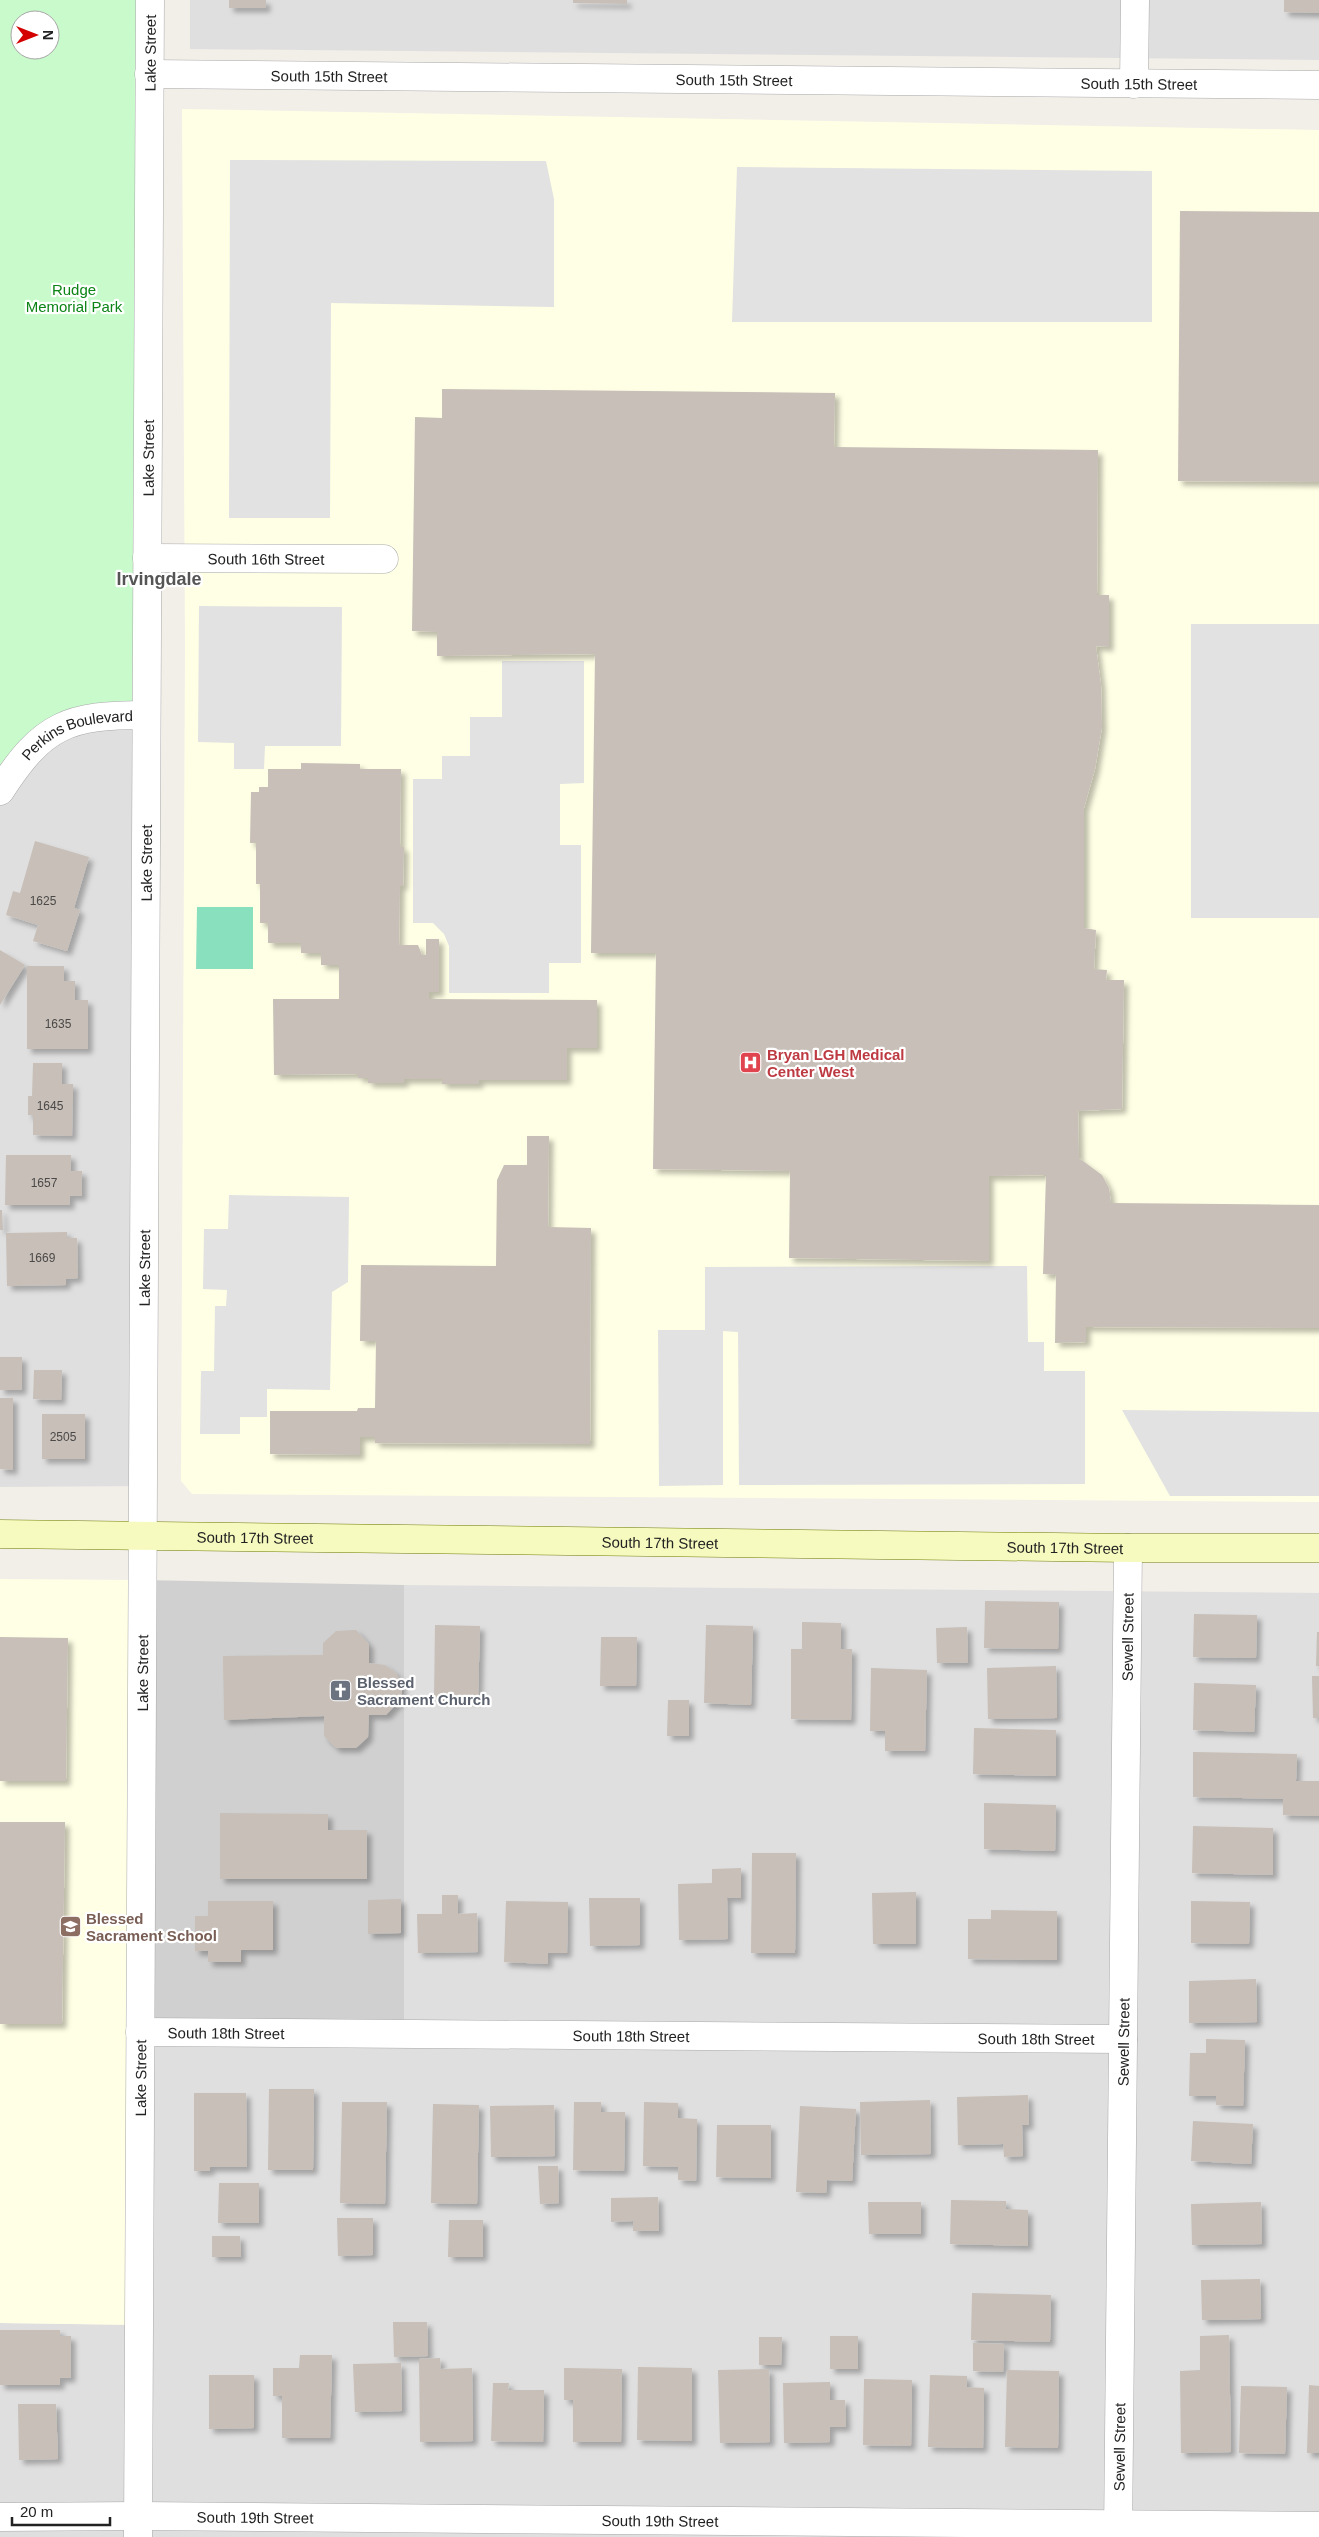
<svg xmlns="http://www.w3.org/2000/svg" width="1319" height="2537" font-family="Arial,sans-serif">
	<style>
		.residential { fill: #e0dfdf }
		.education { fill: #ffffe5 }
		.religious { fill: #d0d0d0 }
		.park { fill: #c8facc; fill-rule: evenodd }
		.pitch { fill: #88e0be }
		.parking { fill: #e2e2e2 }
		.building { fill: #c7bfb8; filter: url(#shadow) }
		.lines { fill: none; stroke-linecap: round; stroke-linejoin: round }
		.minor-casing { stroke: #a9a9a9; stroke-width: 29 }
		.secondary-casing { stroke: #707d05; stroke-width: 29 }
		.minor { stroke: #fff; stroke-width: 28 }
		.secondary { stroke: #f7fabf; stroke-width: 28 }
		.labels { text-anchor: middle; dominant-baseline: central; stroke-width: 4.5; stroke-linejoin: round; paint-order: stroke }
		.number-label { font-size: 12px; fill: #4b4948 }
		.street-label { font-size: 15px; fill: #222; stroke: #fff }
		.park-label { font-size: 15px; fill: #0c8416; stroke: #fff }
		.health-label { font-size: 15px; font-weight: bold; fill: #be3a42; stroke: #fff; text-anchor: start }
		.worship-label { font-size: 15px; font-weight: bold; fill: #5b616d; stroke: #fff; text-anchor: start }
		.education-label { font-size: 15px; font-weight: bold; fill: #785e54; stroke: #fff; text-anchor: start }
		.quarter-label { font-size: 18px; font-weight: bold; fill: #555; stroke: #fff }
	</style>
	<defs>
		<filter id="shadow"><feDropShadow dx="4.5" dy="4.5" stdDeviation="2.5" flood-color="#0004"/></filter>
	</defs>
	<rect width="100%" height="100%" fill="#f2efe9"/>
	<g class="residential">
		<polygon points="190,0 1319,0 1319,60 190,49"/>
		<polygon points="146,715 142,1486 0,1487 0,791 46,735"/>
		<polygon points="404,1585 1319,1593 1319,2537 0,2537 0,2323 139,2325 140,2032 404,2034"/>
	</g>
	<g class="education">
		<polygon points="182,109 1319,130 1319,1502 192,1494 181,1481 185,646"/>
		<polygon points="0,1579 141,1580 139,2325 0,2323"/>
	</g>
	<polygon class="religious" points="141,1580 404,1585 404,2034 140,2032"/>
	<path class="park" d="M 0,0 L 150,0 L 146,715 L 89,717 L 0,791 ZM 20,20 L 50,20 L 50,50 L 20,50 Z"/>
	<polygon class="pitch" points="197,907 253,907 253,969 196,969"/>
	<g class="parking">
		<polygon points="230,160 546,161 554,199 554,307 331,303 330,518 229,518"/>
		<polygon points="737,167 1152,171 1152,322 732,322"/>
		<polygon points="199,606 342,607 341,746 265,746 264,769 234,769 234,743 198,742"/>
		<rect x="1191" y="624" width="128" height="294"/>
		<polygon points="502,661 584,661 584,783 560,784 560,845 581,845 581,963 549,963 549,993 449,993 449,946 444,934 433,923 413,923 413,779 442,779 442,756 470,756 470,717 502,717"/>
		<polygon points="229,1195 349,1197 348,1282 332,1292 330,1390 267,1389 267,1417 240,1417 240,1434 200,1434 201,1371 214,1371 215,1306 226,1306 227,1290 203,1289 204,1229 228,1229"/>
		<polygon points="1027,1266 1028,1342 1044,1342 1044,1371 1085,1371 1085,1484 739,1485 738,1332 723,1331 723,1485 659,1486 658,1330 705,1330 705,1267"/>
		<polygon points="1122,1410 1319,1412 1319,1496 1170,1496"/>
	</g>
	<g class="building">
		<rect x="229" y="0" width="37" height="8"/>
		<polygon points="573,0 627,0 627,4 573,3"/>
		<polygon points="1284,0 1319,0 1319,13 1284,12"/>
		<polygon points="1180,211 1319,212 1319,482 1178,481"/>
		<polygon points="442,389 835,393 834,447 1098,450 1097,595 1109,595 1109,647 1096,646 1101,685 1102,727 1095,769 1084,808 1084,928 1096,930 1094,969 1107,970 1106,980 1124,980 1122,1109 1078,1111 1079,1158 1102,1175 1109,1188 1111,1203 1319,1205 1319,1328 1086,1327 1086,1342 1055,1343 1056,1275 1043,1274 1046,1175 989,1176 989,1261 789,1258 790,1171 653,1169 656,953 591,953 595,654 437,656 437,632 412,631 415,417 442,418"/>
		<polygon points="301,763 360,764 360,769 401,769 400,847 404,847 403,886 400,886 399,945 418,945 422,955 426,955 426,939 439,939 439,992 429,992 429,999 597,1000 597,1048 567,1048 567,1080 479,1080 479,1084 442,1084 442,1079 404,1079 404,1083 368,1083 368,1078 358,1078 358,1074 274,1075 273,999 339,999 339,965 321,965 321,953 301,953 301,943 268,943 268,923 260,923 260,884 256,884 256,843 250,843 251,792 259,792 259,787 268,787 268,769 301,769"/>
		<polygon points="35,841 89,857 74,908 80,910 67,951 33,941 38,925 6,915 13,891 20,893"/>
		<polygon points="0,950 25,965 0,1005"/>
		<polygon points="27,966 64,966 64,981 75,981 75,1000 88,1000 88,1049 27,1049"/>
		<polygon points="33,1063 62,1063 62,1084 73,1084 72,1136 33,1135 33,1115 28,1115 28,1096 32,1096"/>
		<polygon points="527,1136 549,1136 548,1227 591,1228 590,1444 375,1443 375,1437 360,1437 360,1455 270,1454 270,1411 357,1411 358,1408 375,1408 376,1341 360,1341 361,1265 496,1266 497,1180 504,1165 527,1165"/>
		<polygon points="6,1155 71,1155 71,1171 82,1171 82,1196 70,1196 70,1205 5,1205"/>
		<polygon points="0,1210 2,1210 3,1230 0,1230"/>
		<polygon points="67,1232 67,1238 77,1238 78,1278 66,1279 66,1285 7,1286 6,1233"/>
		<rect x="0" y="1357" width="22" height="33"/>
		<polygon points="34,1370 62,1370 61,1400 33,1399"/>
		<polygon points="0,1398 13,1398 13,1470 0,1469"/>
		<rect x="42" y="1414" width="43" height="45"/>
		<polygon points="985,1601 1059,1602 1058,1649 984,1648"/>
		<polygon points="1194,1614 1257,1615 1256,1658 1193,1657"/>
		<polygon points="802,1622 841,1623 841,1649 852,1649 851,1720 791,1719 791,1649 802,1649"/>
		<polygon points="435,1625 480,1626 478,1700 434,1699"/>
		<polygon points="706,1625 753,1626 751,1705 704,1703"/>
		<polygon points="967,1627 968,1663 937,1663 936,1628"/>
		<polygon points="356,1630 369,1644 369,1663 385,1665 396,1673 402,1684 402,1698 386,1715 369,1715 368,1737 356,1748 336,1748 324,1736 324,1716 224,1720 223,1656 323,1655 323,1643 336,1631"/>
		<polygon points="1317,1632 1319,1632 1319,1666 1316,1666"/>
		<polygon points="0,1637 68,1638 66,1781 0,1781"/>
		<polygon points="601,1637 637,1637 636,1686 600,1686"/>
		<polygon points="1056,1666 1057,1718 988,1719 987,1668"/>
		<polygon points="871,1668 927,1670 925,1751 885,1751 885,1731 870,1731"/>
		<polygon points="1312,1676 1319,1676 1319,1718 1313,1718"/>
		<polygon points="1194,1683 1256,1685 1254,1732 1193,1730"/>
		<polygon points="668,1700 689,1700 689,1736 667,1736"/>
		<polygon points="974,1728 1056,1730 1056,1776 973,1774"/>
		<polygon points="1193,1752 1297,1754 1296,1781 1319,1781 1319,1816 1283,1815 1283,1799 1193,1797"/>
		<polygon points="984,1803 1056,1805 1055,1851 984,1849"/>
		<polygon points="220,1813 328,1814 328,1830 367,1830 367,1879 220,1879"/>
		<polygon points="0,1822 65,1822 62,2024 0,2024"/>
		<polygon points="1193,1826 1273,1828 1273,1875 1192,1873"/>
		<polygon points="752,1853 796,1853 795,1953 751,1953"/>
		<polygon points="741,1868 741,1898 727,1898 728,1939 679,1940 678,1884 712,1883 712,1869"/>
		<polygon points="916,1892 916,1944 873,1944 872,1893"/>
		<polygon points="442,1895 458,1895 458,1914 477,1913 478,1952 418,1953 417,1914 442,1914"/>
		<polygon points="589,1898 640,1898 640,1945 590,1946"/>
		<polygon points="401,1899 401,1933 368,1934 368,1900"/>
		<polygon points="208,1901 273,1901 273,1950 241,1950 241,1962 208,1962 208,1951 195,1951 195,1916 208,1916"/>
		<polygon points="506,1901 568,1902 567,1953 548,1953 548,1964 504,1962"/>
		<polygon points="1191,1901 1250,1902 1249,1944 1191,1943"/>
		<polygon points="991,1910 1057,1911 1057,1960 968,1959 968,1919 991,1919"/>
		<polygon points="1256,1979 1257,2022 1189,2023 1189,1981"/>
		<polygon points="1206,2039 1245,2040 1243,2106 1216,2105 1216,2096 1189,2096 1190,2053 1206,2053"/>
		<polygon points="269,2089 314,2089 313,2170 268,2170"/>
		<polygon points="194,2093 246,2093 247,2167 210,2167 210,2171 194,2171"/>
		<polygon points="1028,2095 1029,2125 1022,2125 1023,2156 1004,2157 1003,2144 958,2145 957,2097"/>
		<polygon points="930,2100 931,2154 861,2155 860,2102"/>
		<polygon points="342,2102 387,2102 385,2204 340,2203"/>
		<polygon points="574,2102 601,2102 601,2112 625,2112 624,2171 573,2170"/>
		<polygon points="644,2102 678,2103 678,2118 697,2119 696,2181 678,2180 678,2167 643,2166"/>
		<polygon points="433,2104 479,2105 477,2204 431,2203"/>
		<polygon points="554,2105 555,2156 491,2157 490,2106"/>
		<polygon points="800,2106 856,2109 852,2181 827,2180 826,2193 796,2192"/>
		<polygon points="1193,2121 1253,2124 1251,2164 1191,2161"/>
		<polygon points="717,2125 771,2125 771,2178 716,2177"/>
		<polygon points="538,2166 558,2166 559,2203 540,2204"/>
		<polygon points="219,2183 259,2183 259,2223 218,2223"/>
		<polygon points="658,2197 659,2231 633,2231 633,2221 611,2222 611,2198"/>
		<polygon points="951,2200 1006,2201 1006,2209 1028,2210 1028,2246 950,2244"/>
		<polygon points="868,2202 921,2202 921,2234 869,2234"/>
		<polygon points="1261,2202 1262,2244 1192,2245 1191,2204"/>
		<polygon points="337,2218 373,2218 373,2255 338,2256"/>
		<polygon points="449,2220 483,2220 483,2257 448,2257"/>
		<polygon points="212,2236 240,2236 241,2257 212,2257"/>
		<polygon points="1260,2279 1261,2319 1202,2320 1201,2280"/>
		<polygon points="972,2293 1051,2295 1050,2342 971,2340"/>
		<polygon points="393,2322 427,2322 428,2356 394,2357"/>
		<polygon points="0,2330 60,2330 60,2336 71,2336 71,2378 60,2378 60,2385 0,2385"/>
		<polygon points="1229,2335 1231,2452 1181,2453 1180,2371 1200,2370 1200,2336"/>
		<rect x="830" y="2336" width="28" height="33"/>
		<polygon points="759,2337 782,2337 781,2365 759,2365"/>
		<polygon points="973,2343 1004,2344 1003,2372 973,2371"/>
		<polygon points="300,2355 332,2355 330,2438 282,2438 282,2396 273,2396 273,2368 299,2368"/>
		<polygon points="440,2358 441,2369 472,2368 473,2441 420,2442 419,2359"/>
		<polygon points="401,2363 402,2411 355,2412 353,2364"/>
		<polygon points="638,2367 692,2368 692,2441 637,2440"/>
		<polygon points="564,2368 622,2369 621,2442 573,2442 573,2400 564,2400"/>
		<polygon points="769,2369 770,2442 720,2443 718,2370"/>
		<polygon points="1007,2370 1059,2371 1058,2448 1005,2447"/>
		<polygon points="209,2375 254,2375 254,2428 209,2429"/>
		<polygon points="930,2375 967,2376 967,2387 984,2388 983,2448 928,2447"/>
		<polygon points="864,2379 912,2380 911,2446 863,2445"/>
		<polygon points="830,2382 830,2400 845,2400 846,2427 830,2427 830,2442 784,2443 783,2383"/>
		<polygon points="493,2383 509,2383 508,2390 544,2390 543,2442 491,2441"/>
		<polygon points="1309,2385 1319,2386 1319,2453 1307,2453"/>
		<polygon points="1241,2386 1287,2387 1285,2454 1239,2453"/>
		<polygon points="18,2404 56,2404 58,2459 19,2460"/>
	</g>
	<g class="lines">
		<defs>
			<g id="minor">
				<path id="s1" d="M 149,74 L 1319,85"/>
				<polyline points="1134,84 1135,0"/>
				<path id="s2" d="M 147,558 L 384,559"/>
				<path id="s3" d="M 0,791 C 43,724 68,715 146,715"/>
				<path id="s4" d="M 140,2032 L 1123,2039"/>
				<path id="s5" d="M 0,2517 L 138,2516 L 1319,2526"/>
				<path id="s6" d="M 138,2537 L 150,0"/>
				<path id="s7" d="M 1118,2537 L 1128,1548"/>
			</g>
			<g id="secondary">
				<path id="s8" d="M 0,1534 L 1128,1548 L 1319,1548"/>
			</g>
		</defs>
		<use href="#minor" class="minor-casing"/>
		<use href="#secondary" class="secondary-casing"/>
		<use href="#minor" class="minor"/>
		<use href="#secondary" class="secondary"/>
	</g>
	<defs>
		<symbol id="hospital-square" viewBox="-11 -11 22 22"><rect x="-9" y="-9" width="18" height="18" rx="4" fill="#e0444e" stroke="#fff"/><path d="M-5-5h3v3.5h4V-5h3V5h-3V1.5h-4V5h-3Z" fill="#fff"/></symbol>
		<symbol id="church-square" viewBox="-11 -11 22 22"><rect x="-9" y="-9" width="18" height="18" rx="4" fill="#6b7280" stroke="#fff"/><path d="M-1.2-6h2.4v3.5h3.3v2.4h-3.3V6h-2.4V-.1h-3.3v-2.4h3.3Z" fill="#fff"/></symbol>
		<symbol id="school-square" viewBox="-11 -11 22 22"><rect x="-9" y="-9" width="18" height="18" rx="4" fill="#8d6e63" stroke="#fff"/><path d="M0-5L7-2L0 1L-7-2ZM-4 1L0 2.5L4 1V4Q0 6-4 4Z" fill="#fff"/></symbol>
	</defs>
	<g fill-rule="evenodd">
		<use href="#hospital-square" x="738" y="1050" width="25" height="25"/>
		<use href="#church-square" x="328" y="1678" width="25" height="25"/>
		<use href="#school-square" x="58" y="1914" width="25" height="25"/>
	</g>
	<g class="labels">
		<g class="number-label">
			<text x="43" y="901">1625</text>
			<text x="58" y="1024">1635</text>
			<text x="50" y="1106">1645</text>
			<text x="44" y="1183">1657</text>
			<text x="42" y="1258">1669</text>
			<text x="63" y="1437">2505</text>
		</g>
		<g class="street-label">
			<text stroke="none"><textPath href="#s6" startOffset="2484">Lake Street</textPath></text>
			<text stroke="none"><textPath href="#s1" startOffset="180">South 15th Street</textPath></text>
			<text stroke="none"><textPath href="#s1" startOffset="585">South 15th Street</textPath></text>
			<text stroke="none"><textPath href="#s1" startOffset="990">South 15th Street</textPath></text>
			<text stroke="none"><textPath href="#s6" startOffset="2079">Lake Street</textPath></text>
			<text stroke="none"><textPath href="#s2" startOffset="119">South 16th Street</textPath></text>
			<text stroke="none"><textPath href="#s3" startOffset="102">Perkins Boulevard</textPath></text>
			<text stroke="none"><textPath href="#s6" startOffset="1674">Lake Street</textPath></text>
			<text stroke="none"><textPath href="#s6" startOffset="1269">Lake Street</textPath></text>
			<text stroke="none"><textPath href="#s8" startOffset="255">South 17th Street</textPath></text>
			<text stroke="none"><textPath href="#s8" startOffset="660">South 17th Street</textPath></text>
			<text stroke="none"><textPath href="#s8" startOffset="1065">South 17th Street</textPath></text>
			<text stroke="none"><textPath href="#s7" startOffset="900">Sewell Street</textPath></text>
			<text stroke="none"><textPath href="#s6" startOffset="864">Lake Street</textPath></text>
			<text stroke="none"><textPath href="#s4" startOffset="86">South 18th Street</textPath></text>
			<text stroke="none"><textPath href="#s4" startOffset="491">South 18th Street</textPath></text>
			<text stroke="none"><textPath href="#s4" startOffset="896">South 18th Street</textPath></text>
			<text stroke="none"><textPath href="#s7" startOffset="495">Sewell Street</textPath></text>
			<text stroke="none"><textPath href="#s6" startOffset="459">Lake Street</textPath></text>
			<text stroke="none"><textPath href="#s7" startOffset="90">Sewell Street</textPath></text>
			<text stroke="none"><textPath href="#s5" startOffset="255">South 19th Street</textPath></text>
			<text stroke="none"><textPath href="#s5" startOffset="660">South 19th Street</textPath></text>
		</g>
		<g class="park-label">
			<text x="74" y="289">Rudge<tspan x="74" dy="17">Memorial Park</tspan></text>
		</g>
		<g class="health-label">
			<text x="767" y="1054">Bryan LGH Medical<tspan x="767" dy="17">Center West</tspan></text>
		</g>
		<g class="worship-label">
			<text x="357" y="1682">Blessed<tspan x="357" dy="17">Sacrament Church</tspan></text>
		</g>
		<g class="education-label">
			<text x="86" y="1918">Blessed<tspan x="86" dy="17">Sacrament School</tspan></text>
		</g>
		<g class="quarter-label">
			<text x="159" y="579">Irvingdale</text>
		</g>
	</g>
	<g transform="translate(35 35) rotate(90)"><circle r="24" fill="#ffffff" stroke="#a7a7a7"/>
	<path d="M0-4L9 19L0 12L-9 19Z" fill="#d40000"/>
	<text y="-8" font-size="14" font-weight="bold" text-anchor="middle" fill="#222222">N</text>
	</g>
	<path d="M12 2517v8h98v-8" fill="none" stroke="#222222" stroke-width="2.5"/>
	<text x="20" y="2517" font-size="15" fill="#222222" stroke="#ffffff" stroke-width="4" paint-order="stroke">20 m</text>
</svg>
